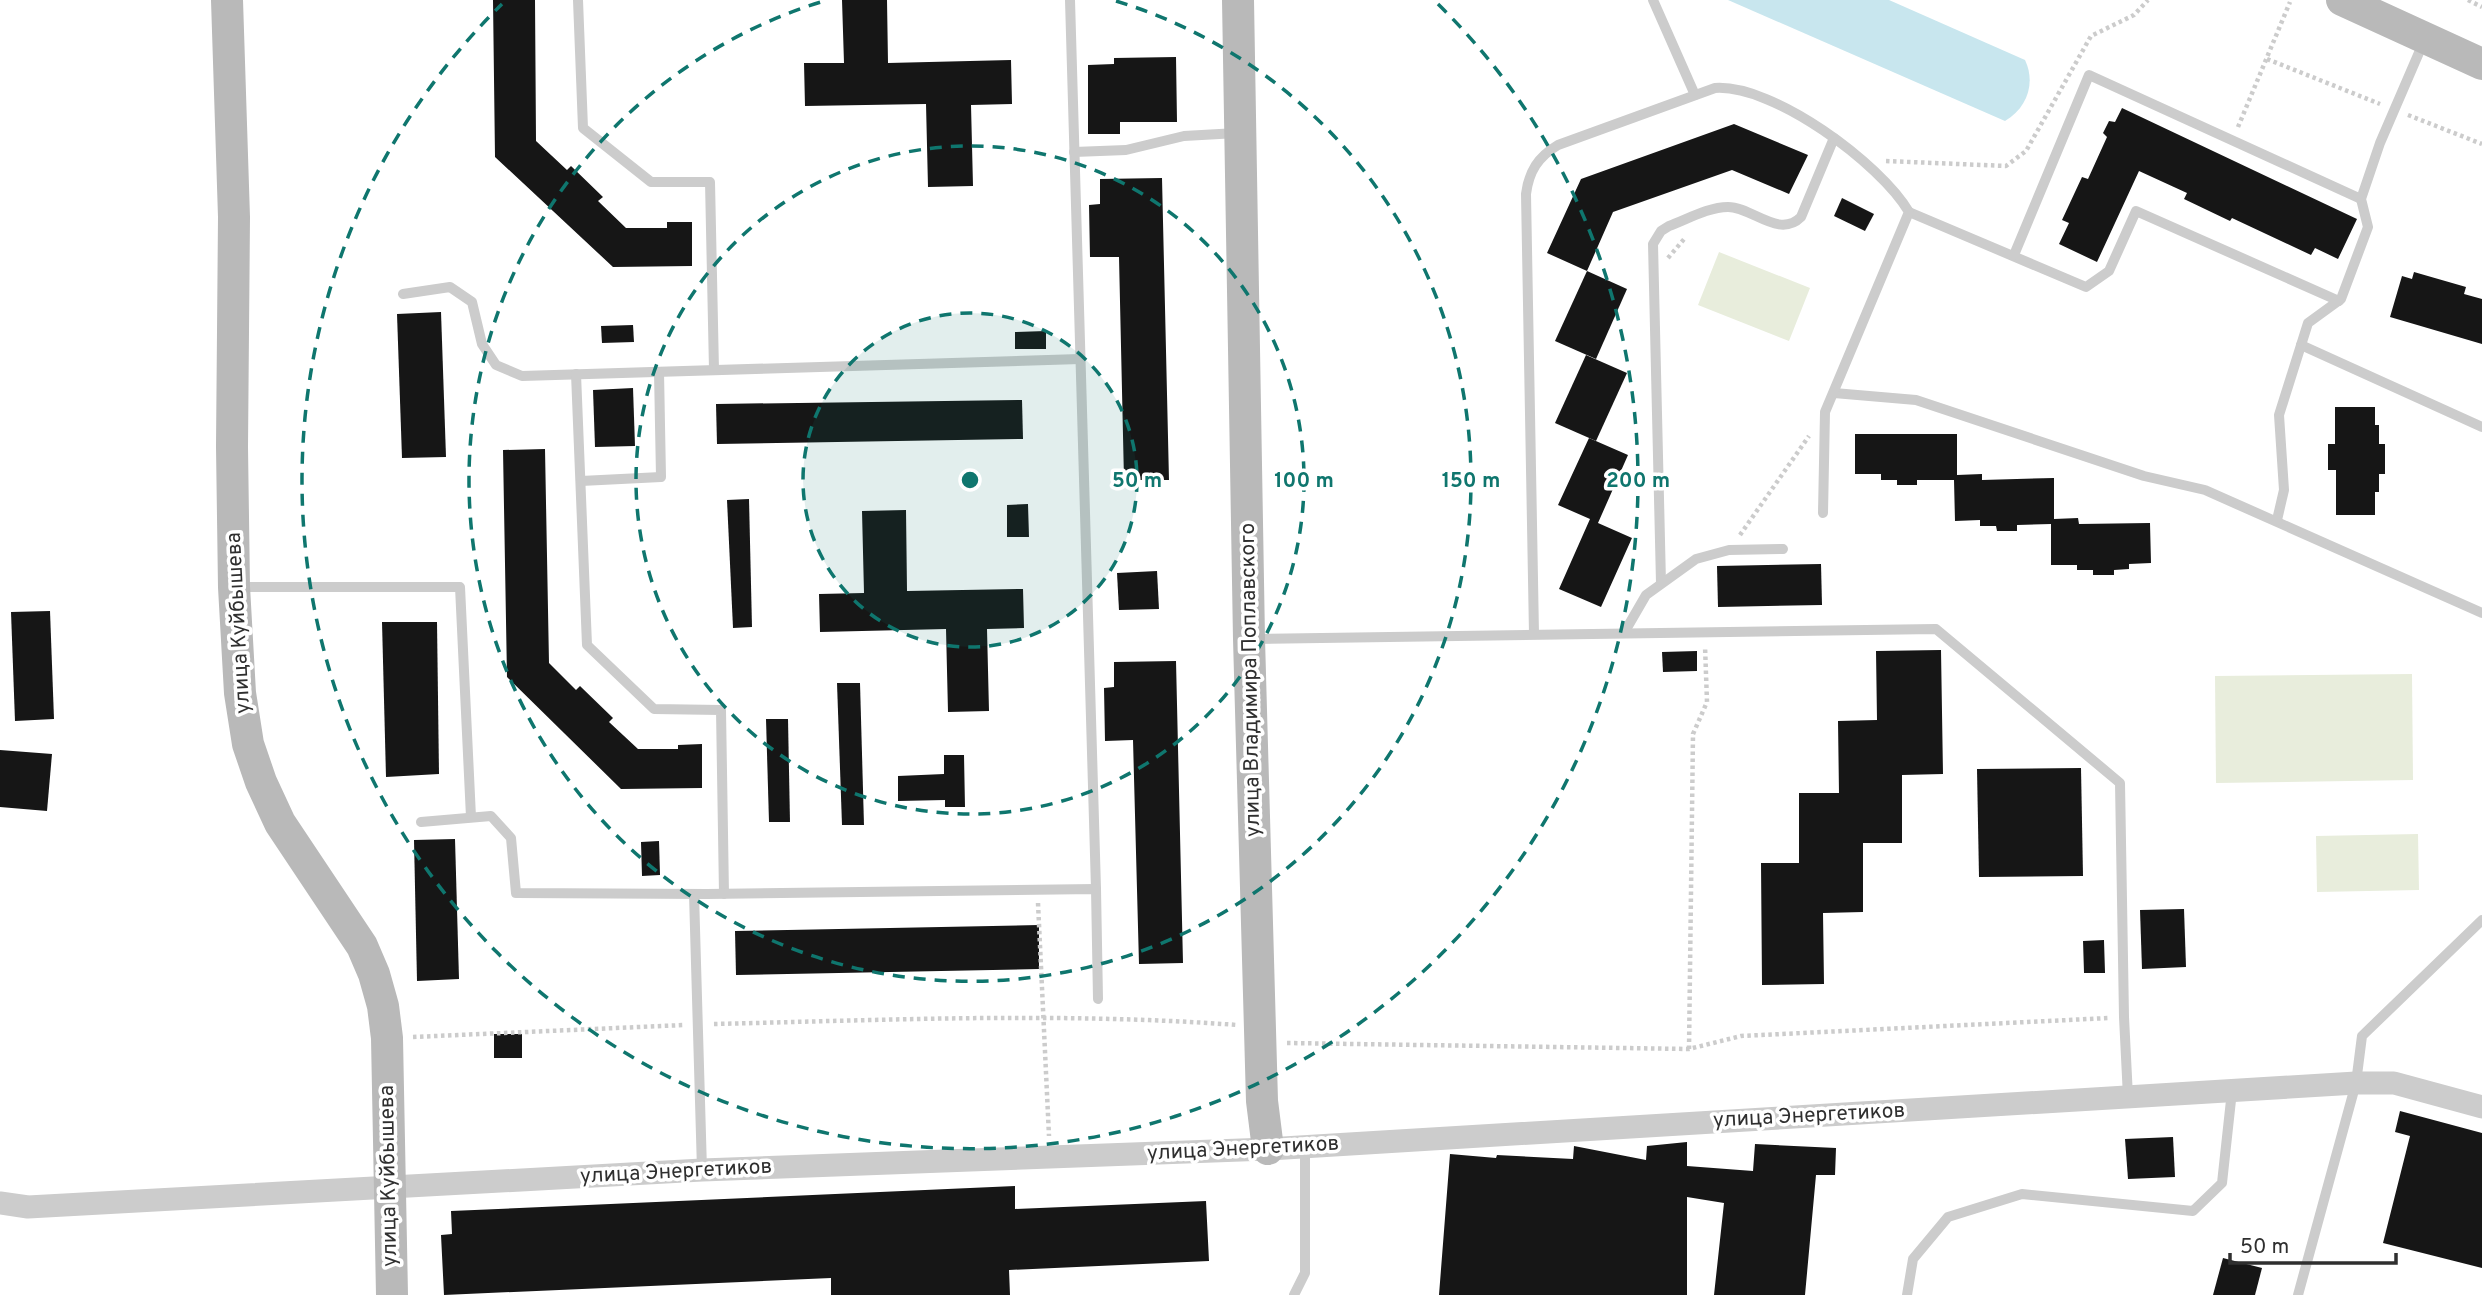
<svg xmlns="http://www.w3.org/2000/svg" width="2482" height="1295" font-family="Overpass,sans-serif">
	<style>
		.green { fill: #e8eddc }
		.water { fill: #c8e6ee }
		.building { fill: #161616 }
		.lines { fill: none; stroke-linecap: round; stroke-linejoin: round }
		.path { stroke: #ccc; stroke-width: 4.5; stroke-dasharray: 3.5 3.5; stroke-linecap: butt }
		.lane { stroke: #ccc; stroke-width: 10 }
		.street { stroke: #ccc; stroke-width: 23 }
		.secondary { stroke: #b9b9b9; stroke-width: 32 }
		.ring { fill: none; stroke: #0f766e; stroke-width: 3.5; stroke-dasharray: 12 9 }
		.labels { text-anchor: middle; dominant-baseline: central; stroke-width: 7; stroke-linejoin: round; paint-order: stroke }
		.street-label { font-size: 21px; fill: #2f2f2f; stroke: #fff }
		.centre { fill: #0f766e; stroke: #fff; stroke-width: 3.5 }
		.ring-label { font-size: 21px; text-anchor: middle; font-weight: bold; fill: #0f766e; stroke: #fff; stroke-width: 7; stroke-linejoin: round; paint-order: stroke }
	</style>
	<rect width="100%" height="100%" fill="#fff"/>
	<g class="green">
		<polygon points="1719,252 1810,288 1789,341 1698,305"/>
		<polygon points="2412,674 2413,780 2216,783 2215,676"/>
		<polygon points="2418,834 2419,890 2317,892 2316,836"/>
	</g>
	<path class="water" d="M 1728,0 L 1889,0 L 2025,60 C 2036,83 2027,108 2005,121 Z"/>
	<g class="building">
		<polygon points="493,0 535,0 536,141 567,170 571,166 603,197 598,201 626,228 667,228 667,222 692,222 692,266 613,267 495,157"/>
		<polygon points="842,0 887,0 888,63 1011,60 1012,104 971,105 973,186 928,187 926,104 805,106 804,63 844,63"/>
		<polygon points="1176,57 1177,122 1120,122 1120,134 1088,134 1088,65 1114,64 1114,58"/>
		<polygon points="2122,108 2357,219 2338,259 2315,248 2311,255 2232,218 2230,221 2184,199 2187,193 2139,171 2097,262 2059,244 2069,223 2062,220 2082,177 2088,179 2107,137 2103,133 2109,121 2115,122"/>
		<polygon points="1734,124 1808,155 1789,194 1732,170 1613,212 1587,271 1547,253 1581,179"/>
		<polygon points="1162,178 1169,480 1124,480 1119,257 1090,257 1089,205 1100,204 1100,179"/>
		<polygon points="1842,198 1874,214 1865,231 1834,216"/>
		<polygon points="1587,271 1627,289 1596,359 1555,341"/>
		<polygon points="2414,272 2466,287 2464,294 2482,299 2482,344 2390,317 2402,276 2412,279"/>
		<polygon points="441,312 446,457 402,458 397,314"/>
		<polygon points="633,325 634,342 602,343 601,326"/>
		<polygon points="1046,331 1046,349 1015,349 1015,332"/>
		<polygon points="1586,355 1627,373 1596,441 1555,423"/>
		<polygon points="633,388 635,446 595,447 593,390"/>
		<polygon points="1022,400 1023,439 717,444 716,404"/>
		<polygon points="2335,407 2375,407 2375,425 2379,425 2379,444 2385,444 2385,474 2379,474 2379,492 2375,492 2375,515 2336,515 2336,470 2328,470 2328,444 2335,444"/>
		<polygon points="1855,434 1957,434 1957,475 1982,474 1982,480 2054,478 2054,519 2078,518 2079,524 2150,523 2151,563 2129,564 2129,569 2114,570 2114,575 2093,575 2093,570 2077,570 2077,565 2051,565 2051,524 2017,525 2017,531 1997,531 1996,526 1980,526 1980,520 1955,521 1954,480 1917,480 1917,485 1897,485 1897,480 1881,480 1881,474 1855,474"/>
		<polygon points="1589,438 1628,455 1598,523 1632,538 1601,607 1559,589 1590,519 1558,505"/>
		<polygon points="545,449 549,663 576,690 580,686 613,718 609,722 638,749 678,749 678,745 702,744 702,788 621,789 507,677 503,450"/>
		<polygon points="749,499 752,627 733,628 727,500"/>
		<polygon points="1028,504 1029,537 1007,537 1007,505"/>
		<polygon points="906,510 907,591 1023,589 1024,628 987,629 989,711 948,712 946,629 820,632 819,594 864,593 862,511"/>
		<polygon points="1821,564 1822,605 1718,607 1717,566"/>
		<polygon points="1157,571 1159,609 1119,610 1117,573"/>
		<polygon points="50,611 54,719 15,721 11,612"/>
		<polygon points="382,622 437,622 439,774 386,777"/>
		<polygon points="1941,650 1943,774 1902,775 1902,843 1863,843 1863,912 1823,913 1824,984 1762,985 1761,863 1799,863 1799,793 1839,793 1838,721 1877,720 1876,651"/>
		<polygon points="1697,651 1697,671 1663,672 1662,652"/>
		<polygon points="1176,661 1183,963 1139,964 1133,740 1105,741 1104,688 1114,687 1114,662"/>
		<polygon points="837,683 860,683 864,825 842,825"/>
		<polygon points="766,719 788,719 790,822 769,822"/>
		<polygon points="0,750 52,754 47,811 0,807"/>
		<polygon points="944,755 964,755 965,807 945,807 945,800 898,801 898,776 944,774"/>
		<polygon points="2081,768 2083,876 1979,877 1977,769"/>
		<polygon points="455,839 459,979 417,981 414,840"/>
		<polygon points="659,841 660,875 642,876 641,842"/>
		<polygon points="2184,909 2186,967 2142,969 2140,910"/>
		<polygon points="1039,925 1039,969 736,975 735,931"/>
		<polygon points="2104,940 2105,973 2084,973 2083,941"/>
		<rect x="494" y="1034" width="28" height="24"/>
		<polygon points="2400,1111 2482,1133 2482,1268 2383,1243 2410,1136 2395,1132"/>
		<polygon points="2173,1137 2175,1177 2128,1179 2125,1139"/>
		<polygon points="1687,1142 1687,1166 1753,1171 1755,1144 1836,1148 1835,1175 1816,1175 1805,1295 1714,1295 1724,1203 1687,1197 1687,1295 1439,1295 1450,1154 1496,1158 1497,1155 1573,1159 1574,1146 1646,1160 1647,1146"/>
		<polygon points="1015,1186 1015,1209 1206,1201 1209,1261 1009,1270 1010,1295 831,1295 831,1278 444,1295 441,1235 452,1234 451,1211"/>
		<polygon points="2223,1258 2262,1268 2255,1295 2213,1295"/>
	</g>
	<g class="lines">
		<g class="path">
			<polyline points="2468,0 2482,7"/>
			<polyline points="2267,59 2380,104"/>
			<polyline points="2408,115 2482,144"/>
			<polyline points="2238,127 2290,2"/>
			<polyline points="1886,161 2006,166 2026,151 2091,36 2134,15 2148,0"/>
			<polyline points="1668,258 1685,238"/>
			<polyline points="1740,535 1809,436"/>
			<polyline points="1038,903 1049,1136"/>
			<path d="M 714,1024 C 888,1020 1062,1012 1237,1025"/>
			<polyline points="413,1037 684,1025"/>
			<polyline points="1287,1043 1689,1049 1741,1036 2109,1018"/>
			<polyline points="1689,1049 1693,734 1707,702 1705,646"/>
		</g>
		<g class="lane">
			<polyline points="578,0 583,128 651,182 710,182 714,370"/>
			<polyline points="1070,0 1096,889"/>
			<polyline points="1653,0 1695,95"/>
			<polyline points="1074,152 1126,150 1184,136 1237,133"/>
			<polyline points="1909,212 2086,287 2109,271 2136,211 2339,301"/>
			<polyline points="2014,255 2089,75 2361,199"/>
			<polyline points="403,294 450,287 472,302 482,344 496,365 522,376 1080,359"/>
			<polyline points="2301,345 2482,427"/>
			<polyline points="576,374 587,645 654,709 721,710 724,894"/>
			<polyline points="1834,393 1916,400 2144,476 2205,490 2482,613"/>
			<polyline points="581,481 661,477 659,372"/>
			<polyline points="2277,520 2284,490 2279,415 2308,323 2341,299 2368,227 2361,199 2380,143 2424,41"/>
			<path d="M 1661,583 L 1653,244 L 1661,231 L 1669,226 C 1686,220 1708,207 1728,207 C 1752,207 1779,239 1801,217 L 1834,138"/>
			<polyline points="237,587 460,587 471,817"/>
			<polyline points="1624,633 1646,595 1696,559 1729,550 1783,549"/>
			<path d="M 1534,634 L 1526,194 C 1529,171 1538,157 1558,145 L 1715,88 C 1773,84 1880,163 1909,212 L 1825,412 L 1823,513"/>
			<polyline points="1252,639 1936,629 2120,783 2124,1017 2128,1097"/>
			<polyline points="421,822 491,816 511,838 516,893 707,894 1096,889 1098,999"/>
			<polyline points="694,894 702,1170"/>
			<polyline points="1294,1295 1305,1273 1305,1147"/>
			<polyline points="1907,1295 1913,1259 1948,1217 2022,1194 2193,1211 2222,1183 2232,1091"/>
			<polyline points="2298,1295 2356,1083 2362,1036 2482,920"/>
		</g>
		<polyline class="street" points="0,1203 28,1207 702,1170 1268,1149 2356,1083 2394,1083 2482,1107"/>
		<g class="secondary">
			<polyline points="227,0 234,217 232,447 234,587 240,693 248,744 261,782 280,823 362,946 374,974 383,1006 387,1038 392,1295"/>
			<polyline points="1238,0 1249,639 1262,1101 1268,1149"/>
			<polyline points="2342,0 2482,64"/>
		</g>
	</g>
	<circle cx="970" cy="480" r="167" fill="#0f766e" fill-opacity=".12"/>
	<g class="ring">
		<circle cx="970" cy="480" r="167"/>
		<circle cx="970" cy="480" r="334"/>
		<path d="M1116 1A501 501 0 1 1 824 1"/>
		<path d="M1438 4A668 668 0 1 1 502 4"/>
	</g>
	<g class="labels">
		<g class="street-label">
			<text transform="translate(239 623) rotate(-93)">улица Куйбышева</text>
			<text transform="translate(1251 680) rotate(-91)">улица Владимира Поплавского</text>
			<text transform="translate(1809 1116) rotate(-3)">улица Энергетиков</text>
			<text transform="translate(1243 1149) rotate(-3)">улица Энергетиков</text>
			<text transform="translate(676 1172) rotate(-3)">улица Энергетиков</text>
			<text transform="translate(389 1176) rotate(-91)">улица Куйбышева</text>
		</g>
	</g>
	<circle cx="970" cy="480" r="10" class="centre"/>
	<g class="ring-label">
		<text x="1137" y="487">50 m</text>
		<text x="1304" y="487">100 m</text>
		<text x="1471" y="487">150 m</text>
		<text x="1638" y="487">200 m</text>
	</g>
	<path d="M2230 1253v10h166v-10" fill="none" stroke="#2f2f2f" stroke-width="3.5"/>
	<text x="2240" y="1253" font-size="21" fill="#2f2f2f" stroke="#ffffff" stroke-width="5" paint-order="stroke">50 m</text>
</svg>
